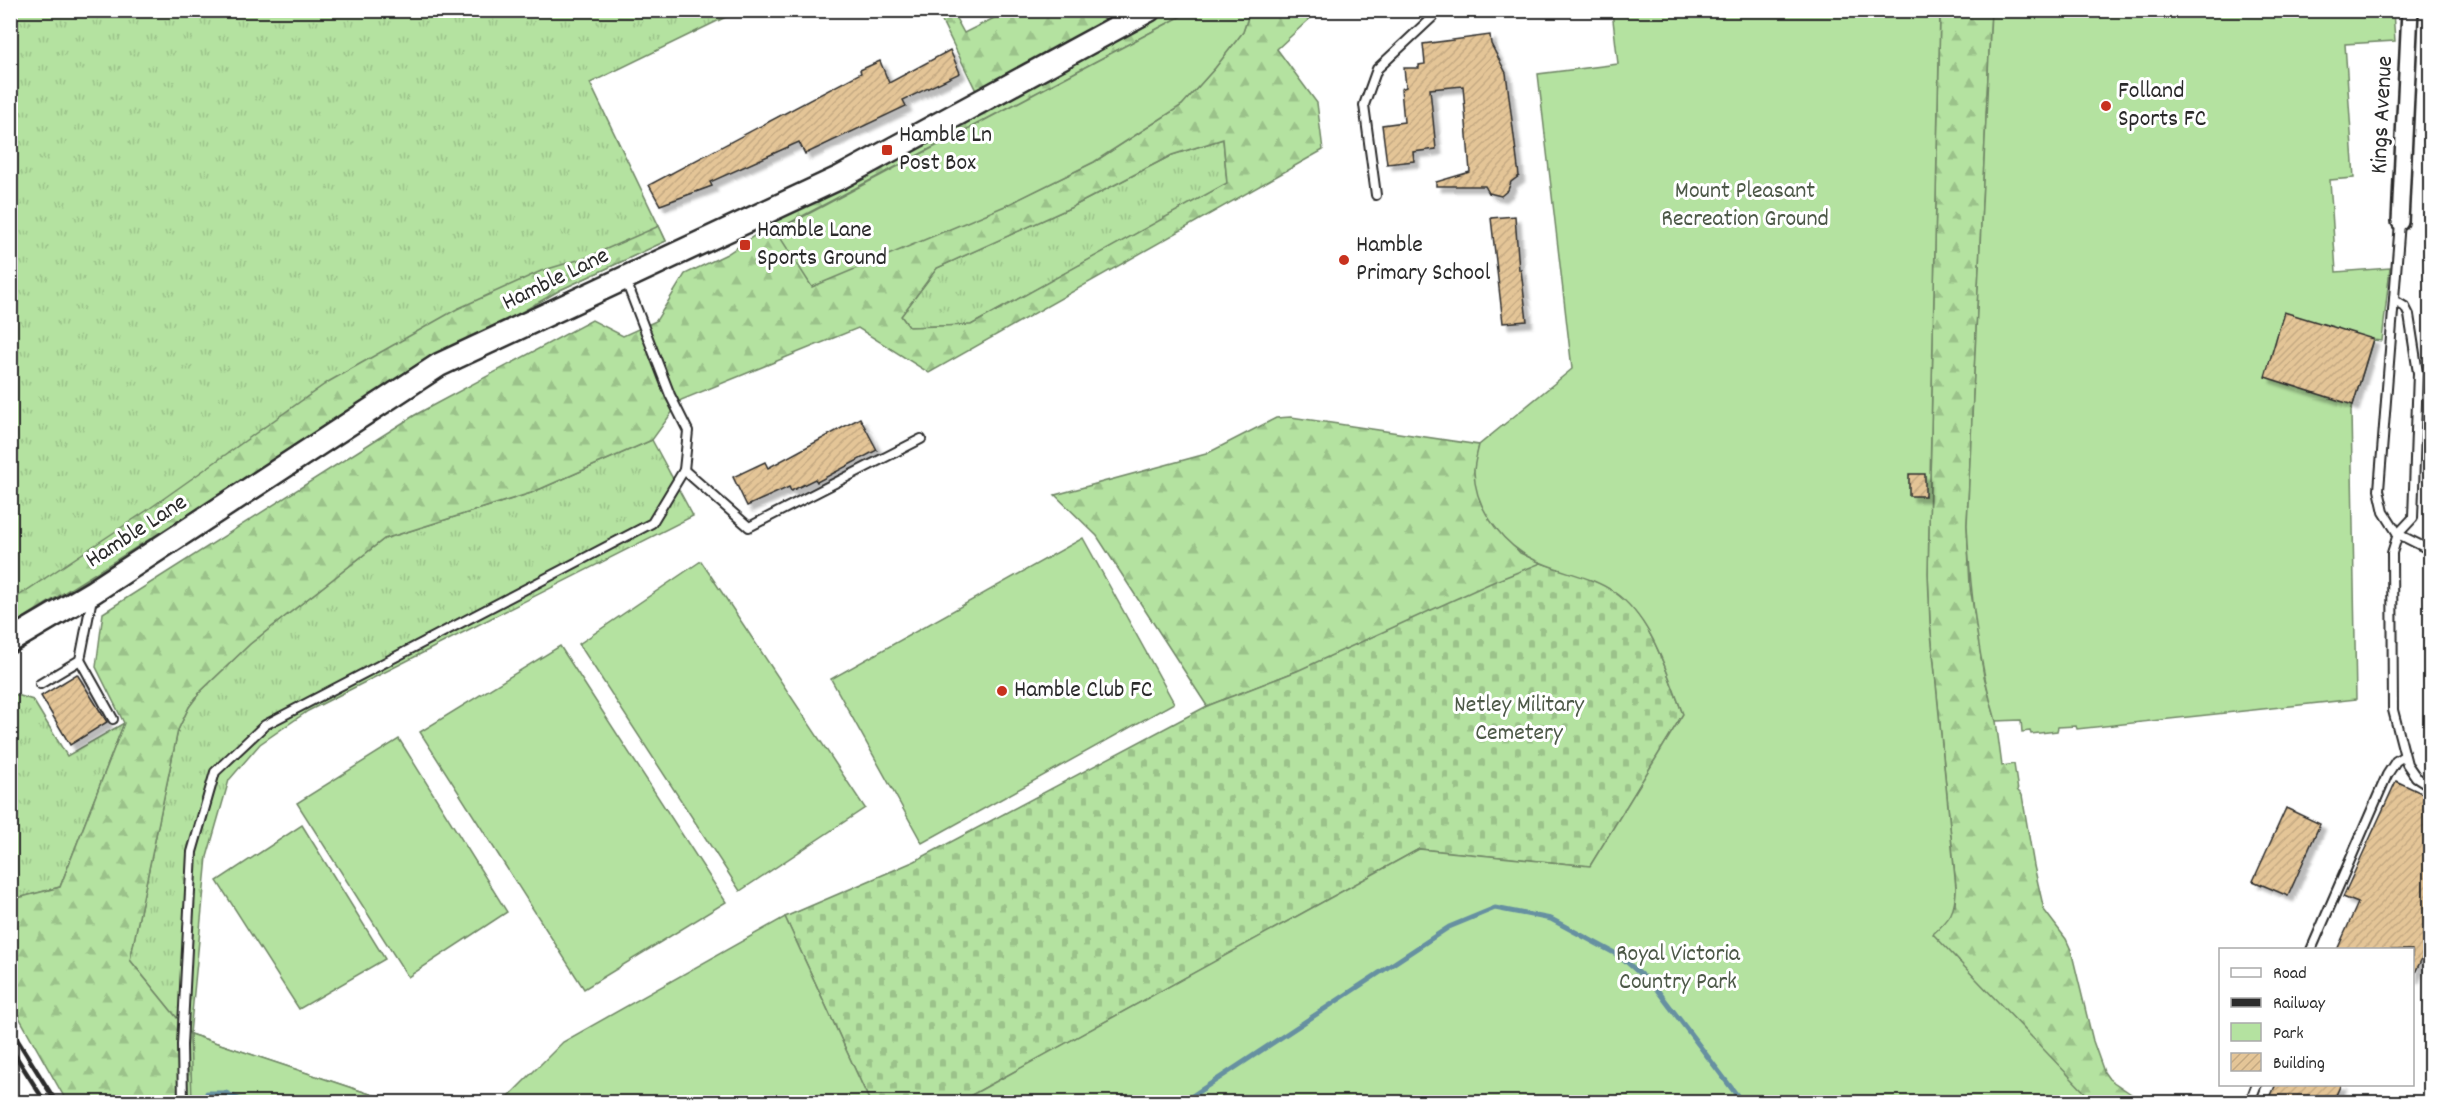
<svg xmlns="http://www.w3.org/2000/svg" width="2441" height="1113" font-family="Dekko,sans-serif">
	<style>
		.grass { fill: url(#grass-tufts); stroke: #708666; stroke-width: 1.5 }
		.forest { fill: url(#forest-firs); stroke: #708666; stroke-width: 1.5; fill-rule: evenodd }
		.cemetery { fill: url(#cemetery-stones); stroke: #708666; stroke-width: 1.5 }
		.green { fill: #b4e2a0; stroke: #708666; stroke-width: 1.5 }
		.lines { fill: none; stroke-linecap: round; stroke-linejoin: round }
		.stream { stroke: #6690a1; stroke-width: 5 }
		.building { fill: url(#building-hatch); stroke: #2b2b2b; stroke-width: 1.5; filter: url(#shadow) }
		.service-casing { stroke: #2b2b2b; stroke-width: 12 }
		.minor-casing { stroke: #2b2b2b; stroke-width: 20 }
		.secondary-casing { stroke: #2b2b2b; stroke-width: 27 }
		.service { stroke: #fff; stroke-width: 8 }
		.minor { stroke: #fff; stroke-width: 15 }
		.secondary { stroke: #fff; stroke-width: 22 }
		.rail { stroke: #2b2b2b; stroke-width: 4.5 }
		.poi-dot { fill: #c8321e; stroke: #fff; stroke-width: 2 }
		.labels { text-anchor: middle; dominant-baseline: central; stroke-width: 6; stroke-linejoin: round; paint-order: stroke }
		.poi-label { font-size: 24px; fill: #2b2b2b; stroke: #fff; text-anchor: start }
		.street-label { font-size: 24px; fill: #2b2b2b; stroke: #fff }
		.park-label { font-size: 24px; fill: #4d5948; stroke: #fff }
	</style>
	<defs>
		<pattern id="grass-tufts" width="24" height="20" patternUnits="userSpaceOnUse" patternTransform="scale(1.5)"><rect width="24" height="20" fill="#b4e2a0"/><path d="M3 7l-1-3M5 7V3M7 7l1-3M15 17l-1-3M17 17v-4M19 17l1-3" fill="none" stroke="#9bc28a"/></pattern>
		<pattern id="forest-firs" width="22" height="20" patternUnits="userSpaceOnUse" patternTransform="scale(1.5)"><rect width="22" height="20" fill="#b4e2a0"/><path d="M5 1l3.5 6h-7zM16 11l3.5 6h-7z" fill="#9bc28a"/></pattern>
		<pattern id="cemetery-stones" width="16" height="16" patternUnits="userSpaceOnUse" patternTransform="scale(1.5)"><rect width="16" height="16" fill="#b4e2a0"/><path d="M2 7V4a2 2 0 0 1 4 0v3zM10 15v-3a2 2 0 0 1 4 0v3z" fill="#9bc28a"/></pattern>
		<pattern id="building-hatch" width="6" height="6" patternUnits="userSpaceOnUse" patternTransform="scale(1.5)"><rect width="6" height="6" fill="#e4c597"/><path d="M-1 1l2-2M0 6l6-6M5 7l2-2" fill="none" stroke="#c4a982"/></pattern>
		<filter id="shadow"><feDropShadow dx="5.5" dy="5.5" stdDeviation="1.5" flood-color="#0004"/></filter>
	</defs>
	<rect width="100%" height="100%" fill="#fff"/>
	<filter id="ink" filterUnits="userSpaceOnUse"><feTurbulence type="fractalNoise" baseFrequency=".0167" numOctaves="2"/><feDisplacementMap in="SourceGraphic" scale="12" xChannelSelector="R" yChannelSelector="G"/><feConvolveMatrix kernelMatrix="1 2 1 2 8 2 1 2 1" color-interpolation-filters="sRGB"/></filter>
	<g filter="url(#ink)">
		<g class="grass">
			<polygon points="11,11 738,11 590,83 666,241 560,290 408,377 254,477 11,626"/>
			<polygon points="1223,139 1227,184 971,325 909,327 901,316 937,268 1072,207 1172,155"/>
			<polygon points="652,440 693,516 308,711 260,744 229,780 207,857 190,1034 130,960 178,730 189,707 200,692 250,644 384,539 531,493"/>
			<polygon points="10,689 14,694 33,700 67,756 124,723 60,887 11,900"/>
		</g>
		<g class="forest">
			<path d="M 937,11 L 952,11 L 964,33 L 1008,11 L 1191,11 L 776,230 L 1005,206 L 1094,162 L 1182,105 L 1215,68 L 1243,32 L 1250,11 L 1318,11 L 1277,49 L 1317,103 L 1323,150 L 929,373 L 858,328 L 681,400 L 652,440 L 531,493 L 384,539 L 250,644 L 200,692 L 189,707 L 178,730 L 130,960 L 190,1034 L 394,1102 L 67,1102 L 11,1003 L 10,900 L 60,887 L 124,723 L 96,667 L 103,613 L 415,415 L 592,320 L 623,336 L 656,321 L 685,274 L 727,254 L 841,177 L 981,101 ZM 1223,139 L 1227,183 L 971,325 L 909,327 L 901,316 L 937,268 L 1072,207 L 1172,155 Z"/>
			<polygon points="1940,11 1991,11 1967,525 1970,586 1984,676 1996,721 2002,766 2014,764 2018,791 2022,795 2034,866 2044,910 2066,939 2071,950 2093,1041 2104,1072 2109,1079 2143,1102 959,1102 1419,849 1297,671 1207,706 1097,536 1055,495 1206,454 1276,418 1291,417 1479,445 1474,472 1480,501 1490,519 1520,553 1541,563 1955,906 1956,887 1930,623 1928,573"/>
			<polygon points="659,226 666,241 560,290 408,377 11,626 11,601 146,511 328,382 457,309 541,271 588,257"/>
		</g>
		<path class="cemetery" d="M 1541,563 C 1565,571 1593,577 1614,591 C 1653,619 1666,672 1683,714 L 1590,866 L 1419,849 L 959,1102 L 870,1102 L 785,917 L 915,861 L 1207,706 L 1297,671 L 1493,582 Z"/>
		<g class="green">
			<polygon points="1191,11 1250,11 1243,32 1215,68 1182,105 1094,162 1005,206 812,287 776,231"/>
			<path d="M 1612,11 L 1940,11 L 1928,573 L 1930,623 L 1956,888 C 1955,912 1951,918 1933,934 L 2094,1102 L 959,1102 L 1419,849 L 1590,866 L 1683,714 C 1666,672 1653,619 1614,592 C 1593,577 1565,573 1542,563 C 1507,550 1475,511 1474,472 C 1474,464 1477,454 1479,445 L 1572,369 L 1538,74 L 1618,64 Z"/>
			<path d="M 1991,11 L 2393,11 L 2395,41 L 2345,44 L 2354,178 L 2330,180 L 2336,272 L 2390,268 L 2382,341 L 2373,340 L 2351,411 L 2356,699 L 2077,729 L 2076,726 L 2058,727 L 2057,731 L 2031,734 L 2030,731 L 2022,732 L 2021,720 L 1996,721 C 1977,657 1970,591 1967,525 Z"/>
			<polygon points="1083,538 1174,703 922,843 831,679"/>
			<polygon points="701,561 865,808 740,891 579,644"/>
			<polygon points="560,646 726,902 584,989 420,732"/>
			<polygon points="399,739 507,912 408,977 297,803"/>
			<polygon points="302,825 385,959 299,1009 217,881"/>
			<polygon points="785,917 870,1102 503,1102 563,1042"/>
			<polygon points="190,1034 394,1102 192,1102"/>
		</g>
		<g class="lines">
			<g class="stream">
				<polyline points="207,1093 226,1093 245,1102"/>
				<polyline points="1183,1102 1449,927 1495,908 1551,919 1620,956 1655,987 1742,1102"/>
			</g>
		</g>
		<g class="building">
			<polygon points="1490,35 1491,44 1506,73 1519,176 1511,182 1508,190 1501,196 1489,193 1485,186 1436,186 1436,182 1470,172 1463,86 1430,89 1436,149 1413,152 1414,161 1387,164 1382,125 1404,122 1401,89 1406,87 1404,68 1419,68 1419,65 1425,64 1423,44"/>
			<polygon points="950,50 960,73 903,100 906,106 805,154 799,142 710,182 712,186 660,205 649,185 861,73 860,70 880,61 889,83"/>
			<polygon points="1515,216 1519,270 1521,270 1527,321 1503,323 1491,218"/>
			<polygon points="2284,312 2373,339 2353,405 2265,377"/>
			<polygon points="860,418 877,450 817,482 815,479 791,491 789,487 747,506 733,477 765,462 768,468"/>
			<rect x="1909" y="474" width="16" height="22"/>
			<polygon points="77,674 107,722 70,745 41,696"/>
			<polygon points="2396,781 2430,797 2430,950 2426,950 2412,979 2412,950 2337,950 2358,903 2343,897"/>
			<polygon points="2286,808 2320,824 2288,896 2253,881"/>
			<polygon points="2276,1084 2341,1084 2333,1102 2268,1102"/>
		</g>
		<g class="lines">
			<defs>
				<g id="service">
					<polyline points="1376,195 1364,105 1377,69 1440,10"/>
					<polyline points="2400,222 2379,490 2384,512 2398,534 2392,553 2393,710 2407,764 2416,777 2430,786"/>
					<polyline points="2395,301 2405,307 2409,315 2418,373 2413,518 2398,534 2430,550"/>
					<polyline points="684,470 749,527 921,439"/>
					<polyline points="80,660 113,719"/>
					<polyline points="40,684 80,660 92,598"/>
					<polyline points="2311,950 2387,775 2396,761 2404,756"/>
					<polyline points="2251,1099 2257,1084"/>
					<polyline points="183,1102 182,1045 192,852 215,772 265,725 652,523 684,470 688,431 670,395 626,281"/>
				</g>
				<polyline id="minor" points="2400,222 2410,10"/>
				<polyline id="secondary" points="10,641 93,592 439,365 841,177 1149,10"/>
			</defs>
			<use href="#service" class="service-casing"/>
			<use href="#minor" class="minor-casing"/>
			<use href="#secondary" class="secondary-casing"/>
			<use href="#service" class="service"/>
			<use href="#minor" class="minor"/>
			<use href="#secondary" class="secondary"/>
			<g class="rail">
				<polyline points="10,1028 56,1102"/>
				<polyline points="10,1047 45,1102"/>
			</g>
		</g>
	</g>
	<g class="poi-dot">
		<circle cx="2106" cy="106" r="6"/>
		<rect x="881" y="144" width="12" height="12" rx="3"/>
		<rect x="739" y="239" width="12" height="12" rx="3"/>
		<circle cx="1344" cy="260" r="6"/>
		<circle cx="1002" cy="691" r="6"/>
	</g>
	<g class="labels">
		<g class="poi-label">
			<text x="2118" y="92">Folland<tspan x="2118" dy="28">Sports FC</tspan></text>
			<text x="899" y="136">Hamble Ln<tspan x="899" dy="28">Post Box</tspan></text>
			<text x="757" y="231">Hamble Lane<tspan x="757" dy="28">Sports Ground</tspan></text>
			<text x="1356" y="246">Hamble<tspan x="1356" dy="28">Primary School</tspan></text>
			<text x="1014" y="691">Hamble Club FC</text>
		</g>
		<g class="street-label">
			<text transform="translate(2383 115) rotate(-87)">Kings Avenue</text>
			<text transform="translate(556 280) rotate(-26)">Hamble Lane</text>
			<text transform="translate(137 532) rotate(-33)">Hamble Lane</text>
		</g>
		<g class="park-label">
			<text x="1745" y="192">Mount Pleasant<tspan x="1745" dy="28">Recreation Ground</tspan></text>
			<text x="1519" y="706">Netley Military<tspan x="1519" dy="28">Cemetery</tspan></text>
			<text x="1678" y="955">Royal Victoria<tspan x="1678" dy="28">Country Park</tspan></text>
		</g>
	</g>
	<rect width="2441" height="1113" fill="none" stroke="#fff" stroke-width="36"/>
	<rect x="18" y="18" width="2405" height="1077" fill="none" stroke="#2b2b2b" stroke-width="2" filter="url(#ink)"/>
	<rect x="2219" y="948" width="195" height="138" fill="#ffffff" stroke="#aaaaaa" stroke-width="1.5"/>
	<rect x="2231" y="968" width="30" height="9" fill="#ffffff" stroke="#aaaaaa" stroke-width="1.5"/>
	<text x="2273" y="978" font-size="18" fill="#2b2b2b">Road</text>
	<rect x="2231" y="998" width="30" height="9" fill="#2b2b2b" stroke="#aaaaaa" stroke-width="1.5"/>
	<text x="2273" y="1008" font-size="18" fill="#2b2b2b">Railway</text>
	<rect x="2231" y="1023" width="30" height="18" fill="#b4e2a0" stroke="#aaaaaa" stroke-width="1.5"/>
	<text x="2273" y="1038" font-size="18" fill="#2b2b2b">Park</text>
	<rect x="2231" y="1053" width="30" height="18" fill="url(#building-hatch)" stroke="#aaaaaa" stroke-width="1.5"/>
	<text x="2273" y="1068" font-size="18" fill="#2b2b2b">Building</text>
</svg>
